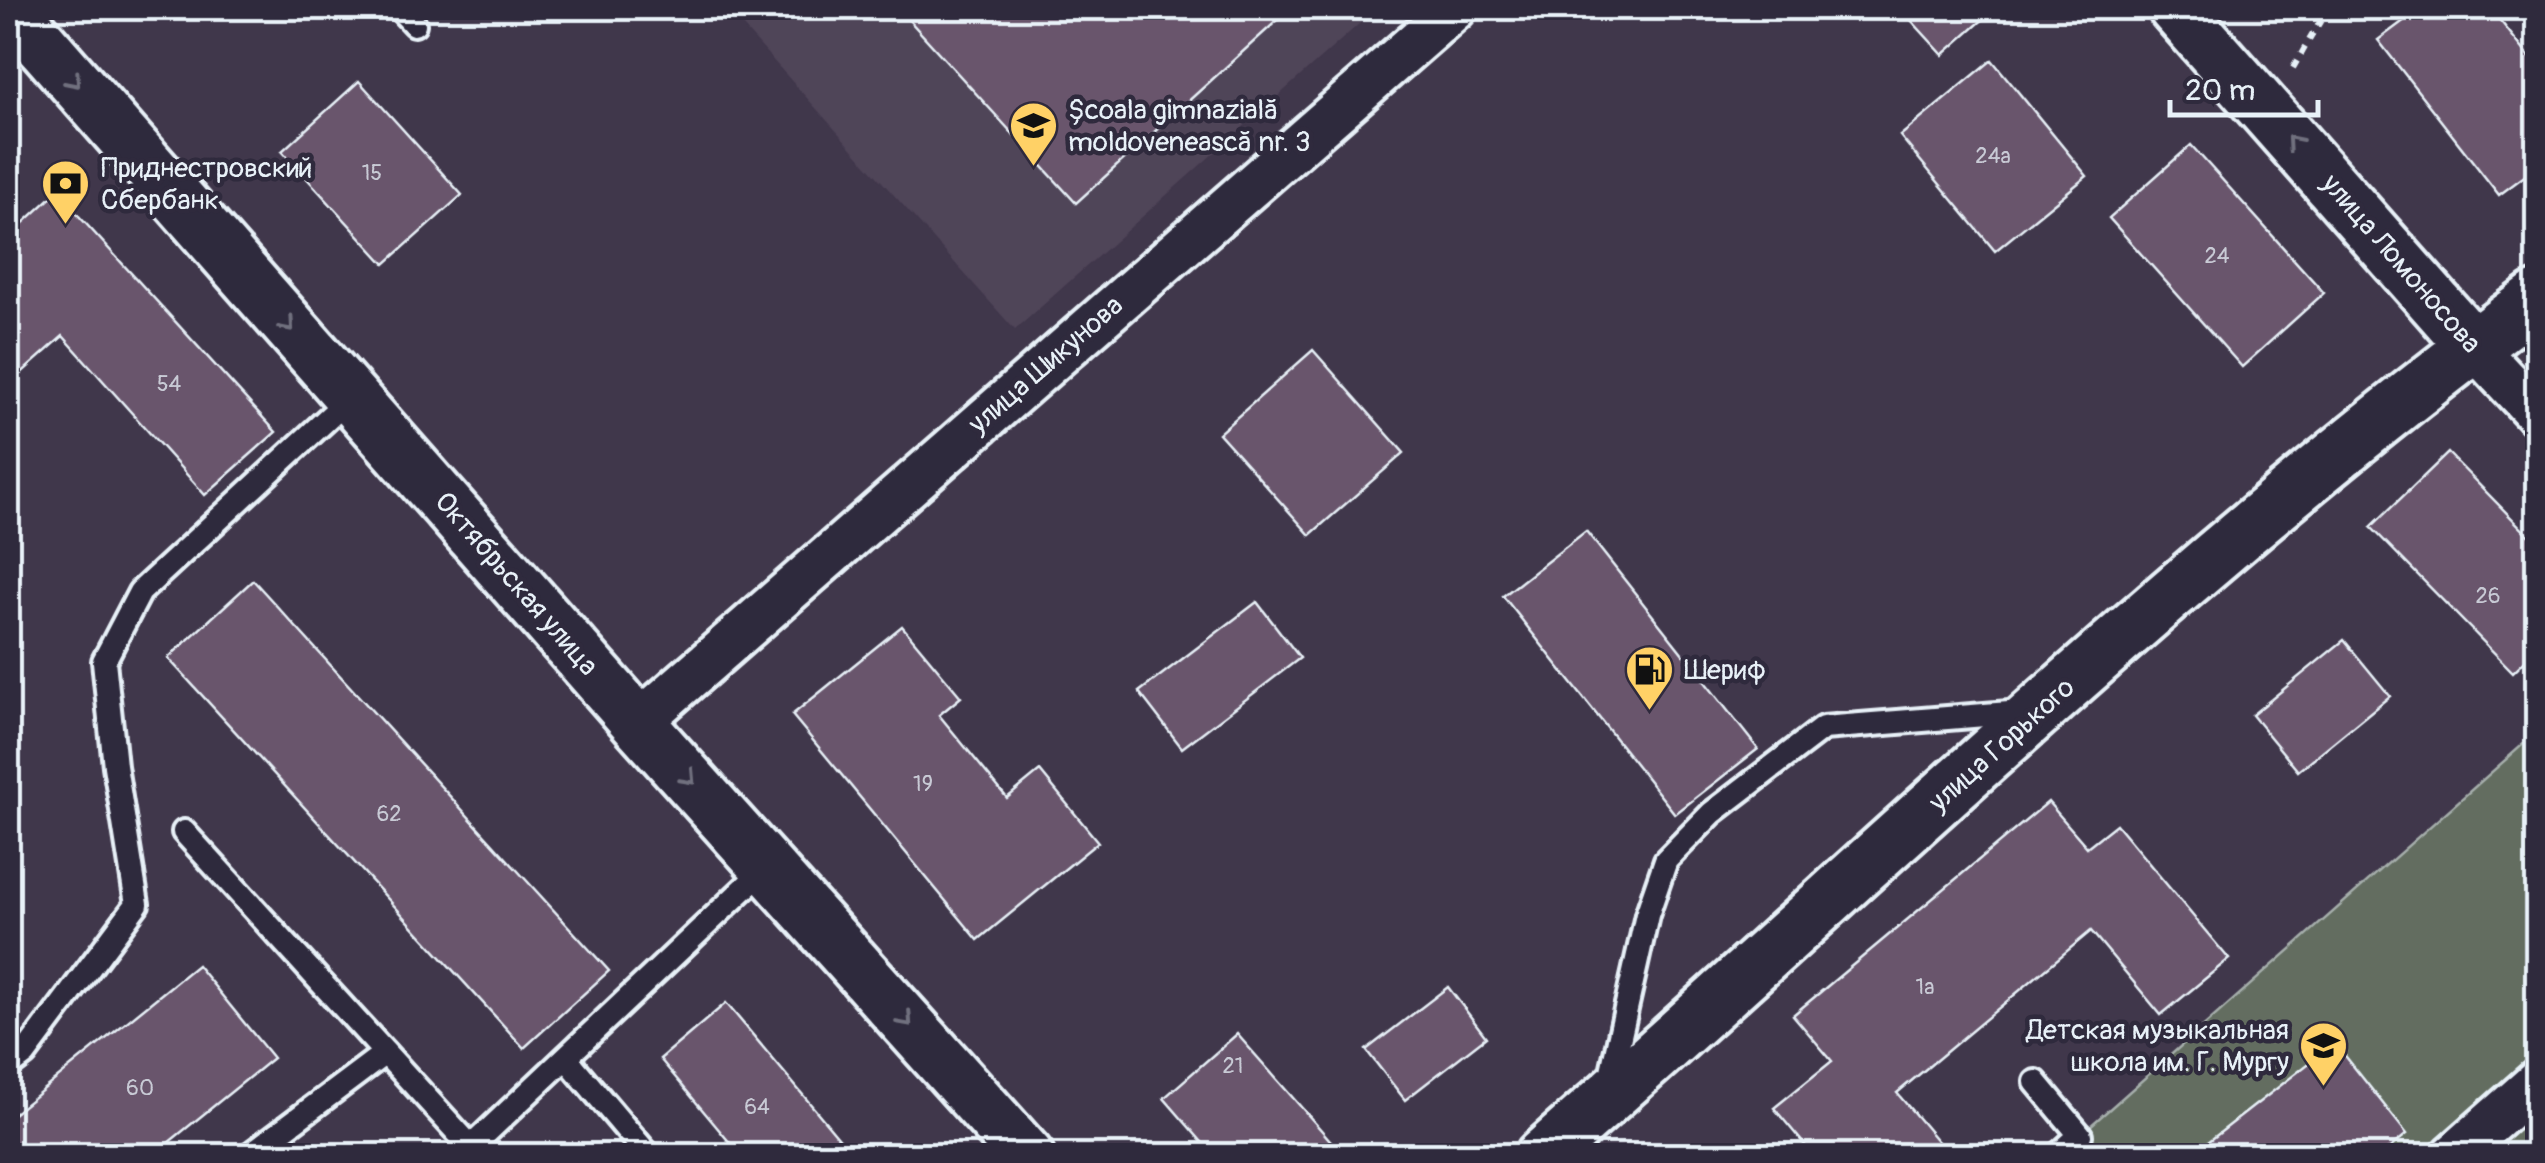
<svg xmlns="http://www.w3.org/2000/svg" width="2545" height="1163" font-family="Pangolin,sans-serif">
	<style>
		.built { fill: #4f4458 }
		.green { fill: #636d61; stroke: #a6afac; stroke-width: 2.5 }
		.building { fill: #69556c; stroke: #e8f1f8; stroke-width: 2.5 }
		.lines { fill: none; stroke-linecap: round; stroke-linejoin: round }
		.service-casing { stroke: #e8f1f8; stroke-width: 30 }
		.minor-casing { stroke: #e8f1f8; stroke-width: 50 }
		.tertiary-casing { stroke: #e8f1f8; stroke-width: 60 }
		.path { stroke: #e8f1f8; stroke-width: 6; stroke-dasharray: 8 8; stroke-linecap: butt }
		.service { stroke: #2f2a3d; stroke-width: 22 }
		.minor { stroke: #2f2a3d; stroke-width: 42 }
		.tertiary { stroke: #2f2a3d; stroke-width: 52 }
		.oneway { stroke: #70707e }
		.labels { text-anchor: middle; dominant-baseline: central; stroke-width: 9; stroke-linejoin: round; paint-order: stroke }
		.number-label { font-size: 22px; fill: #c8cad5 }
		.poi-label { font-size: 28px; fill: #e8f1f8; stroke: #2f2a3d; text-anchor: start }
		.street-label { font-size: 28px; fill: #e8f1f8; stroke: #2f2a3d }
	</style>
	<rect width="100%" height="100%" fill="#40374b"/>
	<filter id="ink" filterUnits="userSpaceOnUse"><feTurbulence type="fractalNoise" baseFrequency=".01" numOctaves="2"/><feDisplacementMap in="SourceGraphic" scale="20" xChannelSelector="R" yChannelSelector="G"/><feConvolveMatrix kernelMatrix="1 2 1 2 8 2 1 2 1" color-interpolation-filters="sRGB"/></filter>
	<g filter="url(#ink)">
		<polygon class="built" points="726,8 1377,8 1015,330"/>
		<polygon class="green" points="2537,732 2537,1155 2057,1156 2080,1135"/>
		<g class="building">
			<polygon points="898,8 1291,8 1076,203"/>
			<polygon points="1900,8 1996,8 1943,55"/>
			<polygon points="2421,8 2490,8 2538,68 2538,166 2499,195 2378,40"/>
			<polygon points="1992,60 2087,176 1995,251 1900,136"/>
			<polygon points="359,81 462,195 385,264 282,151"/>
			<polygon points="2191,145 2324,293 2242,367 2109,218"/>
			<polygon points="57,192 276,432 205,495 63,336 8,385 8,237"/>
			<polygon points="1313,350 1404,453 1310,535 1219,433"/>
			<polygon points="2448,453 2538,545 2538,648 2513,672 2371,527"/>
			<polygon points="1586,531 1758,749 1675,814 1503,596"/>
			<polygon points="253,580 609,971 524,1048 168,658"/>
			<polygon points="1257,602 1300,658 1182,748 1139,692"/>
			<polygon points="902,626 961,697 939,715 1007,798 1040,771 1098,842 978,940 792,715"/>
			<polygon points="2344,640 2390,696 2298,771 2252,715"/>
			<polygon points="2048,802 2087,847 2116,824 2229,959 2161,1015 2091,931 1897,1093 1950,1156 1814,1156 1774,1108 1832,1061 1793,1015"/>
			<polygon points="197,965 273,1058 152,1156 8,1156 8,1118"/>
			<polygon points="1448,987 1486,1037 1405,1100 1366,1050"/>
			<polygon points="726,1003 854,1156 741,1156 660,1059"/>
			<polygon points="1237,1034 1344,1156 1214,1156 1164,1098"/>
			<polygon points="2335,1043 2407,1134 2380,1156 2190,1156"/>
		</g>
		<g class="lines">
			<defs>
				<g id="service">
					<polyline points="399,8 414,24"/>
					<polyline points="184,832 471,1147 769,865"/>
					<polyline points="567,1059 649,1156"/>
					<polyline points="8,1067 25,1054 137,904 115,766 104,661 140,592 351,397"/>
					<polyline points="2036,1082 2080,1135 2057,1156"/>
					<polyline points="1609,1085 1647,915 1666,860 1712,813 1823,728 2022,712"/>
					<polyline points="248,1156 385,1053"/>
				</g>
				<g id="minor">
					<polyline points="2473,346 2538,415"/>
					<polyline points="638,723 1455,8"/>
					<polyline points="2453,1156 2538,1081"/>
				</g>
				<g id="tertiary">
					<polyline points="10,8 638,723 1027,1156"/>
					<polyline points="2175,8 2473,346"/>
					<path d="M 1542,1156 C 1870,868 2187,558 2538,298"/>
				</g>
			</defs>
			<use href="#service" class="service-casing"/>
			<use href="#minor" class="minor-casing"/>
			<use href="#tertiary" class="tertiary-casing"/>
			<polyline class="path" points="2293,68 2328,8"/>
			<use href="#service" class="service"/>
			<use href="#minor" class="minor"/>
			<use href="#tertiary" class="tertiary"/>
		</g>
		<defs><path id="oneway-chevron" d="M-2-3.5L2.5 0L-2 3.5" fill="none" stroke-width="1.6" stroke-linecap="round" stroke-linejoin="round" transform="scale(2.5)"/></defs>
		<g class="oneway">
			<use href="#oneway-chevron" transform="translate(74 81) rotate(49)"/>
			<use href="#oneway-chevron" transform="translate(2293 142) rotate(-131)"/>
			<use href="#oneway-chevron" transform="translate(288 325) rotate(49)"/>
			<use href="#oneway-chevron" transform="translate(689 778) rotate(47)"/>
			<use href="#oneway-chevron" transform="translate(906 1020) rotate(48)"/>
		</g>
	</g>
	<defs>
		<symbol id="school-pin" viewBox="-11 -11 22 30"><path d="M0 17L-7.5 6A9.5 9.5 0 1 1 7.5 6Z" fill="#ffd166" stroke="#2f2a3d"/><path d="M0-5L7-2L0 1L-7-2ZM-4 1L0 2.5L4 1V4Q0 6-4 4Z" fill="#111"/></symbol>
		<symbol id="bank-pin" viewBox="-11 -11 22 30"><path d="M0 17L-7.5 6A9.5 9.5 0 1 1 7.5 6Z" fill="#ffd166" stroke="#2f2a3d"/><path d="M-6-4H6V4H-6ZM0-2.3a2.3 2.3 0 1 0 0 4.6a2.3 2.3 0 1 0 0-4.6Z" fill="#111"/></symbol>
		<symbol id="fuel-pin" viewBox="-11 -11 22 30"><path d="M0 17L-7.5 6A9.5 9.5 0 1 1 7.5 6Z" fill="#ffd166" stroke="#2f2a3d"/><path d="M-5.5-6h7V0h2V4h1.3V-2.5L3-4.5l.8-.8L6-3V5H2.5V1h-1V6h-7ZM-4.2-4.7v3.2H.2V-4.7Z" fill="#111"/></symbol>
	</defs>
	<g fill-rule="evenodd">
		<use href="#school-pin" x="1006" y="98" width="55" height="75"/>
		<use href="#bank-pin" x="38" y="156" width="55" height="75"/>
		<use href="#fuel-pin" x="1622" y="642" width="55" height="75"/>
		<use href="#school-pin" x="2296" y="1018" width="55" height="75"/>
	</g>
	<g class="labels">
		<g class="number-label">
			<text x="1993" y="156">24а</text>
			<text x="372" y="173">15</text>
			<text x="2217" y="256">24</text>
			<text x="169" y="384">54</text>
			<text x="2488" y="596">26</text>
			<text x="923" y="784">19</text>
			<text x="389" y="814">62</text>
			<text x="1925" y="987">1а</text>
			<text x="1233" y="1066">21</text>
			<text x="140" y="1088">60</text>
			<text x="757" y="1107">64</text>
		</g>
		<g class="poi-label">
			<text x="1068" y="110">Școala gimnazială<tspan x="1068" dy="32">moldovenească nr. 3</tspan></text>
			<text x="101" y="168">Приднестровский<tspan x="101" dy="32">Сбербанк</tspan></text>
			<text x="1684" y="670">Шериф</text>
			<text x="2289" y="1030" text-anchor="end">Детская музыкальная<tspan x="2289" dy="32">школа им. Г. Мургу</tspan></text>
		</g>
		<g class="street-label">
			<text transform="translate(2401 264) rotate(49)">улица Ломоносова</text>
			<text transform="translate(1046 365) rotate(-41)">улица Шикунова</text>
			<text transform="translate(516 584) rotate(49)">Октябрьская улица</text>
			<text transform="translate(2002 745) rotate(-42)">улица Горького</text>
		</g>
	</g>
	<rect width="2545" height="1163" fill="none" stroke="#2f2a3d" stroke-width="40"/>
	<rect x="20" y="20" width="2505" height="1123" fill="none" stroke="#e8f1f8" stroke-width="4" filter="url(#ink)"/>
	<path d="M2170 100v15h148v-15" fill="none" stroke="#e8f1f8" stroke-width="5"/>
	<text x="2185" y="100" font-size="30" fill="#e8f1f8" stroke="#2f2a3d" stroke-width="8" paint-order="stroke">20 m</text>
</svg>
